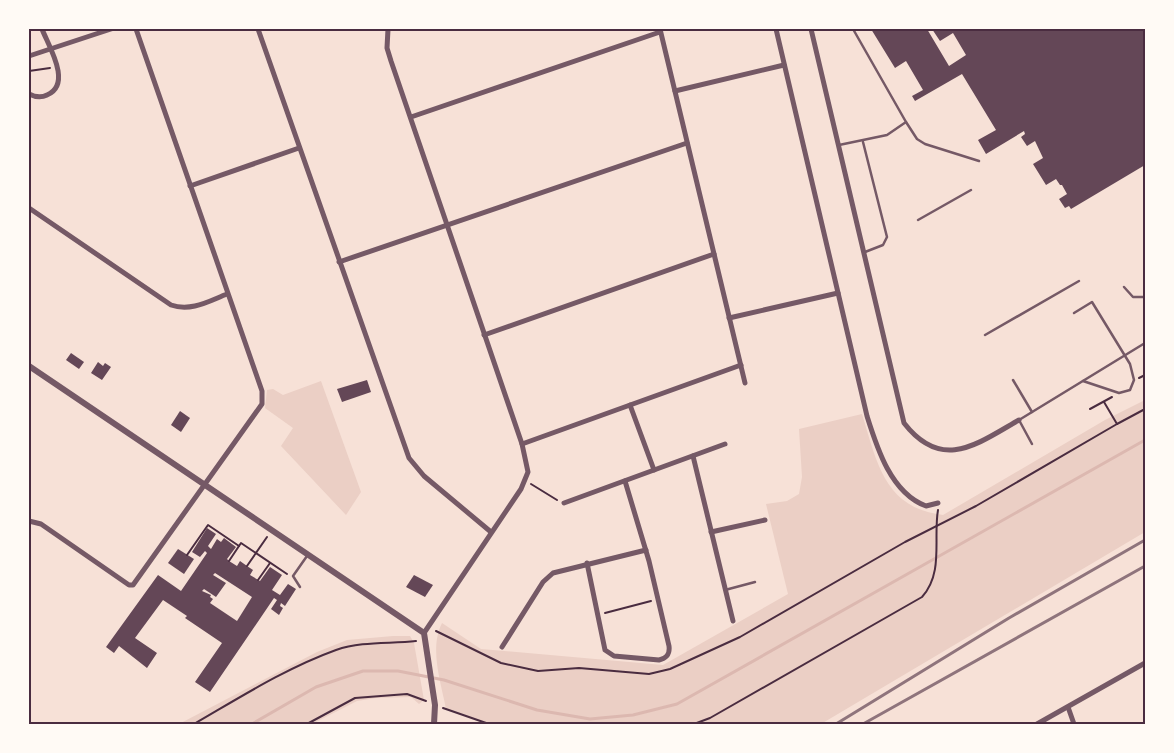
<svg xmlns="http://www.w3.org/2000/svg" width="1174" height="753" font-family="Helvetica,sans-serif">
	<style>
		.green { fill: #ebcfc5 }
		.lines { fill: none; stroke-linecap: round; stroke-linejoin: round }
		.stream { stroke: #dcb8b0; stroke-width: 3 }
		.building { fill: #644757; fill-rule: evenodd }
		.path { stroke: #4a2c40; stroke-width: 2 }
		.service { stroke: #755966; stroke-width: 2.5 }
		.minor { stroke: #755966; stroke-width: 5 }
		.tertiary { stroke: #755966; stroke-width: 6 }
		.rail { stroke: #8f747c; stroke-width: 3 }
		.neatline { fill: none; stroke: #4a2c40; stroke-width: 2 }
	</style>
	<rect width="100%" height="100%" fill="#f7e1d7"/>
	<g class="green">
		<polygon points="321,381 361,492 346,515 281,446 293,428 265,408 267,390 273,389 283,395"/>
		<path d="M 1145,400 L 1145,532 L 821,724 L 489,724 L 446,709 C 441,682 429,649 442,623 L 481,649 L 663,665 L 788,594 L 766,504 L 787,501 L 799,494 L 802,477 L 799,429 L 862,414 C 877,462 884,508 943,515 L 1105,420 Z"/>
		<polygon points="393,636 410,636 414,643 424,700 419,704 411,697 376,698 357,701 312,724 179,724 317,652 347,640"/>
	</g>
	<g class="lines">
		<polyline class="stream" points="252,724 316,687 363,671 398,671 444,680 537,710 590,719 633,715 677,704 1145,440"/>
	</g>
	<g class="building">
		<polygon points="871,29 927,29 949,66 966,55 953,33 940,41 932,29 1145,29 1145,165 1071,209 1069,206 1065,208 1059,199 1067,194 1062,185 1060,185 1056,179 1046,185 1033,164 1043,158 1035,141 1027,146 1021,137 1025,134 1024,131 986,154 978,140 996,130 962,74 915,101 912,96 923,90 906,61 895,68"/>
		<polygon points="71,353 84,362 79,369 66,360"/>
		<polygon points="98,362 103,366 105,363 111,367 102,380 91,373"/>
		<polygon points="367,380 371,392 342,402 337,389"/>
		<polygon points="180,411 190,418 181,432 171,425"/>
		<path d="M 207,528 L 216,534 L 208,546 L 211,549 L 217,539 L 221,542 L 224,538 L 236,547 L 227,559 L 229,561 L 237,566 L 240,561 L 247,566 L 253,570 L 250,575 L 260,581 L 270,567 L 282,575 L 272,590 L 280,595 L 288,584 L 296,589 L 285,606 L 281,603 L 280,606 L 283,608 L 279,615 L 271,609 L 277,600 L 274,598 L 210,692 L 195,682 L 222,643 L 185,618 L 187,616 L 163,600 L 135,638 L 157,653 L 147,668 L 119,646 L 114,653 L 106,647 L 158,575 L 181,591 L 207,553 L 205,551 L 200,557 L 192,552 ZM 215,573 L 252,597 L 237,621 L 210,603 L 213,599 L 210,597 L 211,595 L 202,591 L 204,589 L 216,597 L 226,583 L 213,575 Z"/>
		<polygon points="178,549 194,559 184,574 168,563"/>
		<polygon points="414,575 433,585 425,597 406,587"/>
	</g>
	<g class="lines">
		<g class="path">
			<polyline points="29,71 50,68"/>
			<polyline points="1139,378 1145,375"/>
			<polyline points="1104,402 1117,424 1145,409"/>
			<polyline points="1090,409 1112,397"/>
			<polyline points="531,484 557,500"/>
			<polyline points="187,555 208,525 239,546"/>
			<polyline points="229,561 241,543 287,574"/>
			<polyline points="247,566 267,537"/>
			<polyline points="258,580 270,563"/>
			<polyline points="605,613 651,601"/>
			<polyline points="436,631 501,663 538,671 579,668 649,674 670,669 740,637 905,542 976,506 1117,424"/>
			<polyline points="443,708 489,724"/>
			<path d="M 194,724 C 239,698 286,668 336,650 C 362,641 390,644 416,641"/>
			<polyline points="307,724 355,698 407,694 426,701"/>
			<path d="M 694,724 L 710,718 L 922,597 C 944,573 933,538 938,510"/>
		</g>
		<g class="service">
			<polyline points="906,122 917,139 925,144 979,161"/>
			<polyline points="863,142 887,237 883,245 865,252"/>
			<polyline points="839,145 887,135 906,122 853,29"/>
			<polyline points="918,220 971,190"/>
			<polyline points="1124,287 1133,297 1145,297"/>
			<polyline points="1074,313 1092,302 1130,364 1134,380 1130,390 1119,393 1083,381"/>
			<polyline points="985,335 1079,281"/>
			<polyline points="1013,380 1032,412"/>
			<polyline points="1032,444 1019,420 1145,343"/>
			<polyline points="300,587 293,576 307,556"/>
			<polyline points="725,590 755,582"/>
		</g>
		<g class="minor">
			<polyline points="258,29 409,458 424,476 491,532"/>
			<polyline points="388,29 387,48 391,61 522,444 528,472 521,489 424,633"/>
			<polyline points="660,29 745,383"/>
			<path d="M 776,29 L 867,416 C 877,448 891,493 926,506 L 938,503"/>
			<path d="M 811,29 L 904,423 C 942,472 977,444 1019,420"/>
			<polyline points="29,56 111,29"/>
			<polyline points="675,91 784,65"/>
			<path d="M 29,94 C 35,97 41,98 47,95 C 73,84 48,45 42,29"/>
			<polyline points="411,117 660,32"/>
			<polyline points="190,186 299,148"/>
			<path d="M 29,208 L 171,305 C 191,312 209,301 227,294"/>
			<polyline points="339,262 687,143"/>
			<polyline points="729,318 838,293"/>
			<polyline points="484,335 714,254"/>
			<polyline points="630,405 654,470"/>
			<polyline points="522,444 741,365"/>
			<polyline points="693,456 733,621"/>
			<polyline points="564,503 725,444"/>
			<polyline points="29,521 41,524 129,585 133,585 262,404 262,391 136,29"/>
			<polyline points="711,532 765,520"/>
			<path d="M 587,563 L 605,650 L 614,656 L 659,660 C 667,658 670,654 669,646 L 649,561 L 625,481"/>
			<polyline points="502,647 543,582 553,573 646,550"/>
			<polyline points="1068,707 1074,724"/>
			<polyline points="1037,724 1145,663"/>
		</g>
		<polyline class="tertiary" points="29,366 424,633 435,705 434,724"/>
		<g class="rail">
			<polyline points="836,724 1009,618 1145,540"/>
			<polyline points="863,724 1145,566"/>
		</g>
	</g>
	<rect width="1174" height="753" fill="none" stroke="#fffaf5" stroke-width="60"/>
	<rect x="30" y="30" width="1114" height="693" class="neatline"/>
</svg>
